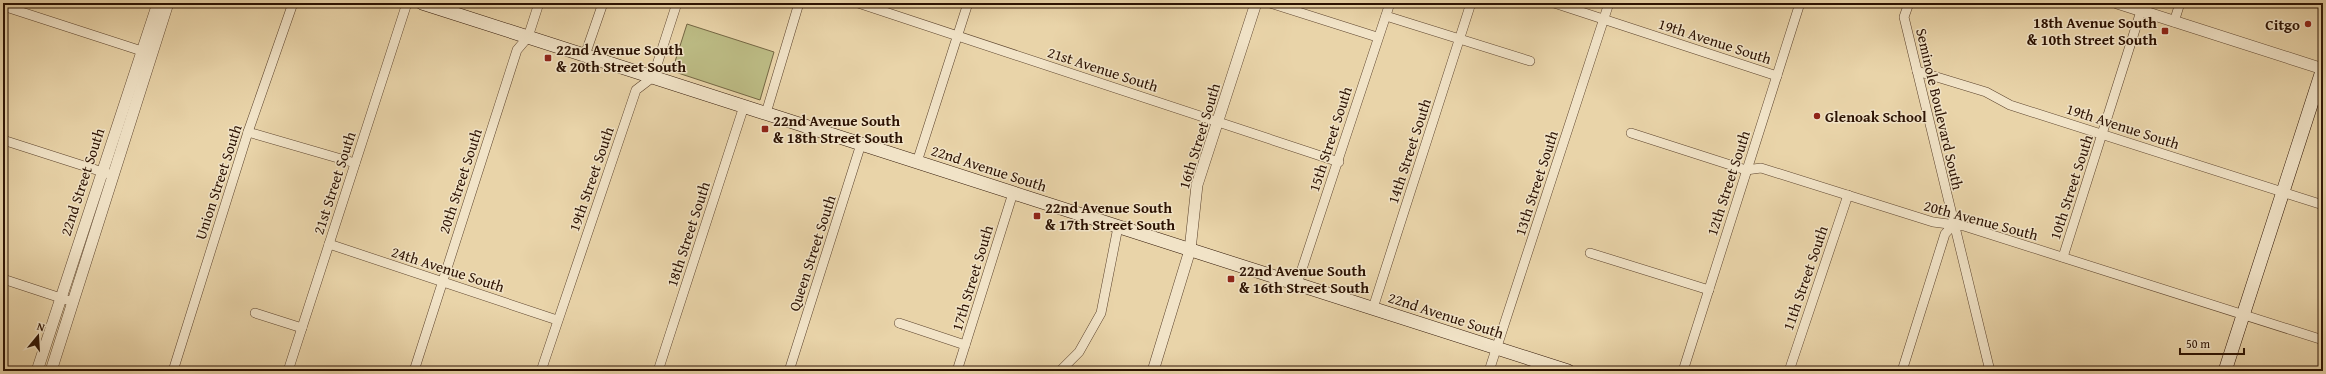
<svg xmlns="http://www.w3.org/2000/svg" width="2326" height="374" font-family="'Gentium Book Plus',serif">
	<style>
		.green { fill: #bcbb84; stroke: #746643 }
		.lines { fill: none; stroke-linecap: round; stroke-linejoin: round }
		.minor-casing { stroke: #5b422c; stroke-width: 10 }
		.tertiary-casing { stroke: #5b422c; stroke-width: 12 }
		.secondary-casing { stroke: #2c1202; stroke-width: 14 }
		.minor { stroke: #f1e3c7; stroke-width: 9 }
		.tertiary { stroke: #f1e3c7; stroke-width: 11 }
		.secondary { stroke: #f1e3c7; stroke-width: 13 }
		.poi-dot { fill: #8f2418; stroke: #f1e3c7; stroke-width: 1.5 }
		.labels { text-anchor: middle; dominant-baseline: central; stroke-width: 3; stroke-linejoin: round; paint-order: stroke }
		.poi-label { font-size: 15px; font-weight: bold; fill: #2c1202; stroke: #f1e3c7; text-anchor: start }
		.street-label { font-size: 15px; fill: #2c1202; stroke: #f1e3c7 }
	</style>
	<rect width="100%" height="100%" fill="#e9d4a9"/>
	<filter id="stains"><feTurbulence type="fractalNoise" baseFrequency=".005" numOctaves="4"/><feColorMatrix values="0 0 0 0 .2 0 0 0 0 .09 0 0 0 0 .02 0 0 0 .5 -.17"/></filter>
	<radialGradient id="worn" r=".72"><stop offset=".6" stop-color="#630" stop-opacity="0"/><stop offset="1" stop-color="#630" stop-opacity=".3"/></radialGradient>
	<polygon class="green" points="687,24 774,52 760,100 672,71"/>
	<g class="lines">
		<defs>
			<g id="minor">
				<polyline points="858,3 1339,162"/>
				<polyline points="1270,3 1377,37"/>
				<polyline points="1554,3 1777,76"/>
				<polyline points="1909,3 1904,17 1990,371"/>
				<polyline points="3,6 148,53"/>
				<polyline points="1386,16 1530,61"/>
				<polyline points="2174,22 2180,3"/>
				<polyline points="585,55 603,3"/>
				<polyline points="1917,71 1986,92 2010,105 2323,205"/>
				<polyline points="766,113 799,3"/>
				<polyline points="248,132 355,163"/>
				<polyline points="1631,133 1746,170 1761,168 1933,222 1964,226 2323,340"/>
				<polyline points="3,140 109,174"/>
				<polyline points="917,162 968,3"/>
				<polyline points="329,244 557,320"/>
				<polyline points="1590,253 1709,290"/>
				<polyline points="2063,257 2141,11"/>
				<polyline points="3,279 73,302"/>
				<polyline points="1297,284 1390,3"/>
				<polyline points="1373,308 1471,3"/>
				<polyline points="255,313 302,328"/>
				<polyline points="899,323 965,345"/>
				<polyline points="173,371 248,132 293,3"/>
				<polyline points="288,371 407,3"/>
				<polyline points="414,371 517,50 528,37 539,3"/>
				<polyline points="541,371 636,90 653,77 677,3"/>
				<polyline points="658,371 744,106"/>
				<polyline points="789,371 861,144"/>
				<polyline points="957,371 1013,193"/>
				<polyline points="1060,371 1079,352 1101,313 1118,227"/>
				<polyline points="1489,371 1609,3"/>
				<polyline points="1683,371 1800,3"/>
				<polyline points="1789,371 1848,195"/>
				<polyline points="1902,371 1945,234 1953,225"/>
			</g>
			<g id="tertiary">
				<polyline points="2117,3 2323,69"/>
				<polyline points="37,371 158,3"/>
				<polyline points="51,371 168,3"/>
				<polyline points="1153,371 1190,250 1197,185 1256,3"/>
			</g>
			<g id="secondary">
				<polyline points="422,3 1568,371"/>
				<polyline points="2225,371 2323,68"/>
			</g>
		</defs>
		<use href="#minor" class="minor-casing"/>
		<use href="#tertiary" class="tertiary-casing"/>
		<use href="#secondary" class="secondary-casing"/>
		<use href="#minor" class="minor"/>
		<use href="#tertiary" class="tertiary"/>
		<use href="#secondary" class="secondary"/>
	</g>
	<g class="poi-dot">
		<circle cx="2308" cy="24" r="4"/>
		<rect x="2161" y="27" width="8" height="8" rx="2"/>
		<rect x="544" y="54" width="8" height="8" rx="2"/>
		<circle cx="1817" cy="116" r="4"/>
		<rect x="761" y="125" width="8" height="8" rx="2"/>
		<rect x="1033" y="212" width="8" height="8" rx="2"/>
		<rect x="1227" y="275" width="8" height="8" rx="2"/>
	</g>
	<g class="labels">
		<g class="poi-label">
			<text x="2157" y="22" text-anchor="end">18th Avenue South<tspan x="2157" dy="17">&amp; 10th Street South</tspan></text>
			<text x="2300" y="24" text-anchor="end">Citgo</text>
			<text x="556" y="49">22nd Avenue South<tspan x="556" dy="17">&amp; 20th Street South</tspan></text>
			<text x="1825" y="116">Glenoak School</text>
			<text x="773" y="120">22nd Avenue South<tspan x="773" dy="17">&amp; 18th Street South</tspan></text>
			<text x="1045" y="207">22nd Avenue South<tspan x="1045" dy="17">&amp; 17th Street South</tspan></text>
			<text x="1239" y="270">22nd Avenue South<tspan x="1239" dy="17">&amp; 16th Street South</tspan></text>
		</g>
		<g class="street-label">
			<text transform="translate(1715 41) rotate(18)">19th Avenue South</text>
			<text transform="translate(1103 69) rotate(18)">21st Avenue South</text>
			<text transform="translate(1940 109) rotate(77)">Seminole Boulevard South</text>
			<text transform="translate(2123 126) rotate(18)">19th Avenue South</text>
			<text transform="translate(1199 136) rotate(-73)">16th Street South</text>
			<text transform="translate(1330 139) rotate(-72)">15th Street South</text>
			<text transform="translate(1409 151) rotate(-72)">14th Street South</text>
			<text transform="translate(989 168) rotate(18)">22nd Avenue South</text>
			<text transform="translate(591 179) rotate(-71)">19th Street South</text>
			<text transform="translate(460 181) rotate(-72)">20th Street South</text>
			<text transform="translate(82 182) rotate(-72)">22nd Street South</text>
			<text transform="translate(218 182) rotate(-72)">Union Street South</text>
			<text transform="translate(334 183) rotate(-72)">21st Street South</text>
			<text transform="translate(1536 183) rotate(-72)">13th Street South</text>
			<text transform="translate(1728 183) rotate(-72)">12th Street South</text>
			<text transform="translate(2071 187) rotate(-72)">10th Street South</text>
			<text transform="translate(1981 220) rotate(15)">20th Avenue South</text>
			<text transform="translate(688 234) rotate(-72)">18th Street South</text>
			<text transform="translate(812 253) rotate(-72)">Queen Street South</text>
			<text transform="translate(448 269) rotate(18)">24th Avenue South</text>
			<text transform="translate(972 278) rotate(-73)">17th Street South</text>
			<text transform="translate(1805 278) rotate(-71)">11th Street South</text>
			<text transform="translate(1446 315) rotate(18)">22nd Avenue South</text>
		</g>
	</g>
	<rect width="2326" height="374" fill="none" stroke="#e9d4a9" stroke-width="16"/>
	<rect x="4" y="4" width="2318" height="366" fill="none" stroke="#2c1202" stroke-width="2"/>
	<rect x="8" y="8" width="2310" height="358" fill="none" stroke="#2c1202"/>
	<g transform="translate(38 336) rotate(18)" stroke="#f1e3c7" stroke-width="3" paint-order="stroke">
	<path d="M0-3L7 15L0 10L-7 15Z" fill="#2c1202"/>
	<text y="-6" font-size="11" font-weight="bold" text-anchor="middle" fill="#2c1202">N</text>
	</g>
	<path d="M2180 348v6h64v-6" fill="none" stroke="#2c1202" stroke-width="2"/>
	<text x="2186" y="348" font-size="12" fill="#2c1202" stroke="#f1e3c7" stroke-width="3" paint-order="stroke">50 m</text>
	<rect width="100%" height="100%" filter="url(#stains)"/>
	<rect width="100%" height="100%" fill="url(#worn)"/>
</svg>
